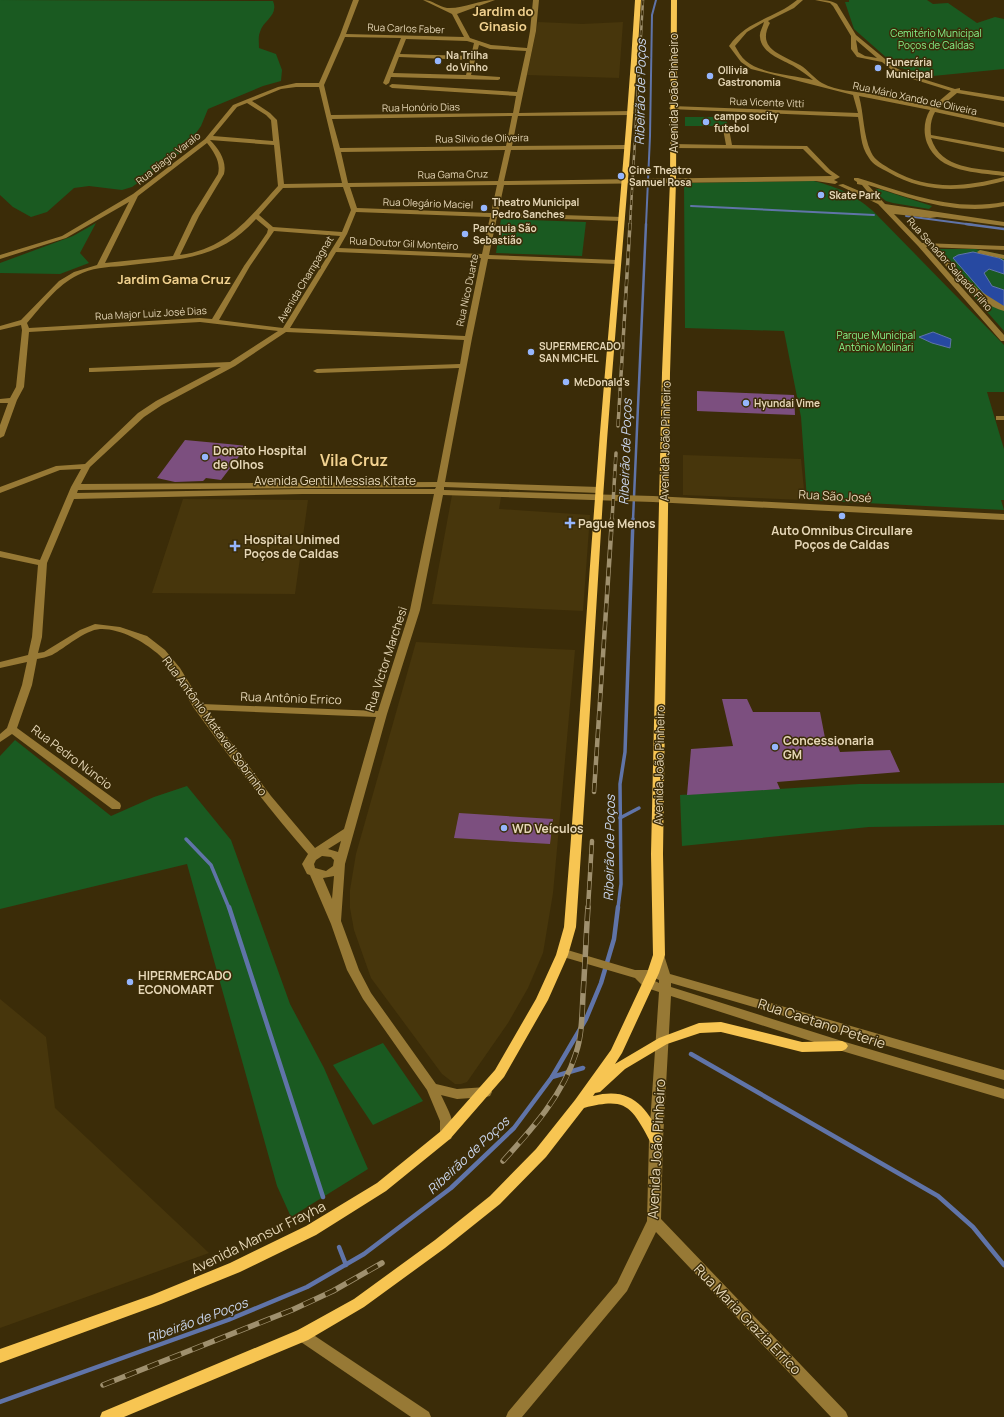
<svg xmlns="http://www.w3.org/2000/svg" width="1004" height="1417" font-family="Manrope,sans-serif">
	<style>
		.built { fill: #47360c }
		.green { fill: #1a5a21 }
		.water { fill: #2749a1; stroke: #6074a8 }
		.lines { fill: none; stroke-linecap: round; stroke-linejoin: round }
		.stream-far3 { stroke: #6074a8; stroke-width: 2 }
		.stream-far2 { stroke: #6074a8; stroke-width: 2.5 }
		.stream-far1 { stroke: #6074a8; stroke-width: 3.5 }
		.stream { stroke: #6074a8; stroke-width: 4.5 }
		.building { fill: #7c4f7f }
		.minor { fill: #977935; fill-rule: evenodd }
		.major { fill: #f7c552; fill-rule: evenodd }
		.rail-far3-casing { stroke: #9f906e; stroke-width: 2.5 }
		.rail-far2-casing { stroke: #9f906e; stroke-width: 3.5 }
		.rail-far1-casing { stroke: #9f906e; stroke-width: 4.5 }
		.rail-casing { stroke: #9f906e; stroke-width: 5.5 }
		.rail-far3 { stroke: #3b2c08; stroke-width: 1.5; stroke-dasharray: 5; stroke-linecap: butt }
		.rail-far2 { stroke: #3b2c08; stroke-width: 2.5; stroke-dasharray: 7; stroke-linecap: butt }
		.rail-far1 { stroke: #3b2c08; stroke-width: 3; stroke-dasharray: 9; stroke-linecap: butt }
		.rail { stroke: #3b2c08; stroke-width: 4; stroke-dasharray: 12; stroke-linecap: butt }
		.poi-dot { fill: #96b6fd; stroke: #3b2c08; stroke-width: 1.5 }
		.labels { text-anchor: middle; dominant-baseline: central; stroke-width: 3; stroke-linejoin: round; paint-order: stroke }
		.far-street-label { font-size: 10px; fill: #e6d7b7; stroke: #3b2c08 }
		.far-park-label { font-size: 10px; fill: #85f78c; stroke: #3b2c08 }
		.far-poi-label { font-size: 10px; font-weight: bold; fill: #e6d7b7; stroke: #3b2c08; text-anchor: start }
		.street-label { font-size: 12px; fill: #e6d7b7; stroke: #3b2c08 }
		.poi-label { font-size: 12px; font-weight: bold; fill: #e6d7b7; stroke: #3b2c08; text-anchor: start }
		.far-district-label { font-size: 13px; font-weight: bold; fill: #f2d290; stroke: #3b2c08 }
		.water-label { font-size: 13px; font-style: italic; fill: #cad6ee; stroke: #3b2c08 }
		.near-street-label { font-size: 14px; fill: #e6d7b7; stroke: #3b2c08 }
		.district-label { font-size: 16px; font-weight: bold; fill: #f2d290; stroke: #3b2c08 }
	</style>
	<rect width="100%" height="100%" fill="#3b2c08"/>
	<g class="built">
		<polygon points="538,22 582,24 623,22 619,78 527,75"/>
		<polygon points="683,455 801,459 805,500 683,495"/>
		<polygon points="452,495 501,497 499,509 590,515 583,611 432,604"/>
		<polygon points="183,499 308,500 295,594 152,593"/>
		<polygon points="416,642 575,650 553,893 543,953 528,988 508,1023 467,1082 461,1084 455,1084 442,1074 371,978 354,930 350,908 350,890 356,854"/>
		<polygon points="0,999 46,1037 55,1108 209,1253 0,1328"/>
	</g>
	<g class="green">
		<path d="M 0,0 L 273,1 C 279,16 263,20 260,32 C 258,36 259,43 259,48 L 276,54 L 282,70 L 281,81 L 263,86 L 208,109 L 201,126 L 184,150 L 132,187 L 122,190 L 89,186 L 74,188 L 47,212 L 31,217 L 13,207 L 0,195 Z"/>
		<polygon points="849,0 927,0 933,4 948,3 977,23 995,17 1004,19 1004,69 933,76 897,67 854,29 845,2 849,2"/>
		<polygon points="685,117 725,117 728,126 685,126"/>
		<path d="M 814,181 C 840,188 853,194 873,211 L 1004,345 L 1004,392 L 987,392 L 1004,449 L 1004,500 L 1001,500 L 1004,510 L 807,500 L 801,417 L 784,331 L 685,328 L 684,183 Z"/>
		<polygon points="876,189 879,189 932,206 929,209 893,203 886,201 876,193"/>
		<polygon points="501,219 586,222 582,256 496,253"/>
		<polygon points="96,223 80,253 89,263 60,274 0,273 0,263 73,236"/>
		<polygon points="932,249 975,249 1004,255 1004,331"/>
		<polygon points="15,740 111,816 154,797 187,786 231,840 290,1004 324,1068 368,1169 291,1217 277,1186 187,864 0,909 0,756"/>
		<polygon points="1004,783 1004,825 869,827 682,846 680,795 859,784"/>
		<polygon points="383,1043 423,1101 373,1125 333,1065"/>
	</g>
	<g class="water">
		<polygon points="973,252 999,258 1004,261 1004,274 989,269 984,273 992,286 1004,290 1004,307 993,304 953,258 958,255"/>
		<polygon points="933,332 951,339 950,348 932,343 919,337"/>
	</g>
	<g class="lines">
		<g class="stream-far3">
			<polyline points="691,206 874,215"/>
			<polyline points="906,216 974,225"/>
			<polyline points="646,225 650,136 652,15 656,0"/>
		</g>
		<g class="stream-far2">
			<polyline points="966,224 1004,229"/>
			<polyline points="633,520 646,224"/>
		</g>
		<g class="stream-far1">
			<polyline points="620,818 639,808"/>
			<polyline points="186,839 211,865 229,908"/>
			<polyline points="618,908 621,884 620,784 625,752 633,519"/>
		</g>
		<g class="stream">
			<polyline points="229,907 323,1197"/>
			<polyline points="691,1054 938,1196 973,1227 1004,1265"/>
			<polyline points="552,1077 583,1068"/>
			<polyline points="339,1247 346,1265"/>
			<polyline points="0,1402 228,1320 307,1287 364,1254 451,1188 514,1128 552,1077 586,1019 601,983 614,939 618,907"/>
		</g>
	</g>
	<g class="building">
		<polygon points="697,391 794,395 795,415 697,411"/>
		<polygon points="185,440 228,444 247,446 221,480 206,478 203,481 175,482 157,478"/>
		<polygon points="722,699 747,699 753,712 820,712 826,743 837,744 840,752 890,750 900,772 777,782 780,789 687,795 691,749 733,746"/>
		<polygon points="459,813 553,819 550,844 454,838"/>
	</g>
	<g class="lines">
		<g class="minor">
			<path d="M 353,0 L 359,0 L 346,34 L 464,37 L 452,14 L 423,0 C 433,0 439,7 447,8 C 463,9 479,0 495,0 L 457,14 L 470,38 L 491,45 L 527,48 L 530,31 L 533,0 L 539,0 L 536,31 L 519,113 L 631,111 L 634,113 L 631,115 L 518,116 L 512,146 L 627,145 L 630,147 L 627,149 L 511,150 L 504,181 L 832,176 L 826,172 L 803,149 L 673,148 L 670,146 L 673,144 L 726,145 L 723,129 L 726,127 L 729,129 L 732,145 L 807,146 L 830,170 L 840,177 L 834,180 L 838,182 L 835,184 L 816,181 L 504,185 L 498,213 L 622,217 L 625,219 L 622,221 L 497,217 L 489,255 L 617,260 L 620,262 L 617,264 L 488,259 L 472,338 L 445,482 L 599,487 L 603,490 L 599,493 L 444,487 L 444,490 L 653,496 L 1004,514 L 1004,520 L 653,502 L 443,495 L 420,610 L 387,714 L 345,864 L 341,921 L 359,970 L 371,993 L 436,1084 L 457,1089 L 486,1087 L 490,1088 L 492,1092 L 490,1096 L 486,1097 L 457,1099 L 441,1095 C 447,1108 458,1125 451,1139 L 446,1140 L 441,1139 L 440,1135 L 440,1121 L 427,1090 L 363,999 L 347,970 L 331,924 L 310,875 L 307,874 L 302,864 L 308,854 C 268,808 232,761 196,711 C 183,692 175,668 157,653 C 143,641 119,628 100,629 C 85,630 65,648 52,655 C 47,657 42,658 37,659 L 32,685 L 17,728 L 120,803 L 121,806 L 120,809 L 112,809 L 12,734 L 0,742 L 0,734 L 7,728 L 22,685 L 27,662 L 0,668 L 0,662 L 28,655 L 32,637 L 38,565 L 0,557 L 0,551 L 40,560 L 71,487 L 81,469 L 60,470 L 0,493 L 0,487 L 56,466 L 85,464 L 138,413 L 156,401 L 221,367 L 92,372 L 89,372 L 89,368 L 230,362 L 278,331 L 200,322 L 29,332 L 24,387 L 17,400 L 4,436 L 0,438 L 0,425 L 8,403 L 0,403 L 0,399 L 10,398 L 16,387 L 22,330 L 21,325 L 0,330 L 0,326 L 21,320 L 59,281 L 74,272 L 97,265 L 129,202 L 66,238 L 0,259 L 0,255 L 62,236 L 133,194 L 205,139 L 233,105 L 278,87 L 296,83 L 319,83 L 340,35 ZM 345,37 L 401,38 L 383,83 L 386,85 L 389,83 L 391,77 L 498,80 L 500,79 L 500,77 L 471,75 L 479,45 L 490,49 L 526,51 L 517,92 L 392,84 L 389,86 L 392,88 L 516,96 L 513,113 L 331,115 L 324,85 ZM 406,39 L 467,41 L 474,43 L 471,56 L 400,54 ZM 399,57 L 470,60 L 466,75 L 393,73 ZM 296,87 L 319,87 L 342,183 L 284,184 L 277,120 L 270,113 L 252,101 L 281,89 ZM 247,103 L 266,115 L 271,120 L 273,141 L 213,136 L 237,107 ZM 512,116 L 506,146 L 340,148 L 332,119 ZM 210,140 L 274,145 L 278,186 C 249,218 227,249 180,255 L 199,216 L 224,174 C 227,161 219,149 210,140 ZM 207,143 C 214,152 221,162 218,174 L 192,216 L 173,256 L 105,263 L 138,196 ZM 505,150 L 498,181 L 348,183 L 341,152 ZM 497,185 L 491,213 L 357,208 L 350,187 ZM 343,187 L 351,210 L 342,232 L 273,227 L 259,215 L 283,188 ZM 356,212 L 490,217 L 482,254 L 339,248 L 347,234 ZM 256,219 L 268,229 L 267,233 L 244,266 L 212,319 L 200,318 L 29,328 L 27,323 C 42,306 57,285 78,275 C 91,268 107,267 122,266 C 174,259 218,262 256,219 ZM 274,231 L 340,236 L 283,328 L 219,320 L 250,266 ZM 336,252 L 481,258 L 465,336 L 290,328 ZM 286,332 L 464,340 L 460,364 L 317,369 L 313,371 L 317,373 L 459,368 L 437,482 L 81,484 L 90,467 L 144,417 L 162,405 L 235,366 ZM 436,487 L 435,489 L 303,489 L 77,493 L 78,490 ZM 303,494 L 434,494 L 410,610 L 378,711 L 202,704 L 180,668 L 165,650 L 147,636 L 120,627 L 95,624 L 80,630 L 44,652 L 38,653 L 42,637 L 47,563 L 74,499 ZM 207,710 L 376,717 L 344,829 L 315,848 L 271,796 ZM 341,841 L 338,852 L 328,849 ZM 322,856 L 331,857 L 334,860 L 333,866 L 326,871 L 315,868 L 314,864 L 316,860 ZM 334,876 L 332,899 L 323,878 Z"/>
			<path d="M 797,0 L 803,0 L 794,8 L 768,21 L 770,23 C 756,49 781,54 800,65 C 807,69 816,80 822,83 C 837,91 854,91 870,94 C 891,98 911,103 932,107 L 951,91 L 906,77 L 892,70 L 882,62 L 857,57 L 851,49 L 851,36 L 833,6 L 830,3 L 815,0 C 823,0 831,0 837,4 L 856,35 L 896,68 L 910,75 L 955,89 L 960,88 L 960,90 L 1004,97 L 1004,101 L 957,93 L 938,109 L 1004,123 L 1004,127 L 935,112 C 931,119 930,126 931,135 L 1004,148 L 1004,152 L 931,138 C 941,170 977,168 1004,172 L 1004,176 C 976,172 939,173 927,143 C 923,132 924,120 930,110 L 859,96 C 864,114 863,135 871,152 C 875,161 884,165 892,170 C 929,191 965,187 1004,177 L 1004,181 C 964,192 925,194 888,172 C 882,169 873,165 869,158 C 860,146 861,131 858,117 L 670,109 L 669,108 L 672,106 L 858,113 L 853,95 L 751,69 L 741,62 L 729,46 C 747,20 774,19 797,0 ZM 764,22 C 763,27 759,32 760,37 C 761,54 784,60 795,67 C 802,71 808,76 813,80 C 794,75 761,74 746,61 C 741,57 738,51 735,46 L 747,32 ZM 856,40 L 877,58 L 865,56 L 858,52 Z"/>
			<path d="M 854,178 L 858,178 C 906,193 953,212 1004,202 L 1004,206 C 957,216 913,199 868,185 L 885,204 L 1004,222 L 1004,226 L 937,217 L 930,218 L 894,214 L 922,243 L 1004,246 L 1004,250 L 926,247 L 1004,335 L 1004,341 L 1001,341 L 918,246 L 878,204 L 838,185 L 843,184 L 871,196 L 862,185 L 857,184 L 857,182 L 854,180 Z"/>
			<polygon points="980,250 1004,255 1004,259 978,253 977,252"/>
			<path d="M 934,252 L 938,252 L 980,291 L 1004,306 L 1004,311 C 975,303 955,273 934,254 Z"/>
			<rect x="996" y="416" width="8" height="4"/>
			<path d="M 564,949 L 635,970 L 657,970 L 653,955 L 655,952 L 659,951 L 663,952 L 670,974 L 1004,1070 L 1004,1080 L 671,983 L 671,987 L 842,1041 L 1004,1089 L 1004,1099 L 842,1051 L 671,996 L 663,1139 L 661,1219 L 846,1412 L 848,1417 L 831,1417 L 656,1232 L 627,1291 L 522,1417 L 506,1417 L 508,1412 L 617,1283 L 647,1221 L 649,1139 L 659,992 L 644,987 L 635,978 L 560,956 L 558,953 L 560,950 ZM 653,977 L 659,980 L 659,983 L 649,978 Z"/>
			<polygon points="303,1328 429,1412 431,1417 411,1417 298,1340 296,1335 298,1330"/>
		</g>
		<g class="major">
			<path d="M 635,0 L 641,0 C 631,166 614,332 603,498 C 594,641 586,784 576,927 L 568,955 L 548,1000 L 504,1077 L 450,1139 L 386,1191 L 316,1235 L 240,1272 L 161,1304 L 0,1363 L 0,1349 L 152,1295 L 230,1263 L 306,1226 L 377,1183 L 441,1131 L 495,1070 L 536,999 L 556,955 L 564,927 C 576,784 584,641 595,498 C 607,332 625,166 635,0 Z"/>
			<path d="M 671,0 L 677,0 L 676,181 L 670,373 L 663,854 L 665,955 L 659,973 L 622,1053 L 615,1064 L 659,1038 L 699,1023 L 721,1022 L 802,1042 L 842,1041 L 846,1043 L 848,1046 L 846,1049 L 842,1051 L 802,1052 L 721,1032 L 700,1033 L 667,1044 L 625,1069 L 600,1092 L 595,1093 L 593,1096 C 632,1086 646,1107 663,1139 L 661,1143 L 656,1144 L 651,1143 C 631,1106 627,1097 584,1108 L 546,1157 L 500,1204 L 445,1248 L 364,1307 L 308,1340 L 124,1417 L 100,1417 L 102,1412 L 298,1330 L 354,1299 L 435,1240 L 490,1196 L 536,1149 L 575,1100 L 611,1050 L 647,973 L 653,955 L 651,854 L 662,373 L 670,181 Z"/>
		</g>
		<defs>
			<polyline id="rail-far3" points="630,225 643,0"/>
			<g id="rail-far2">
				<polyline points="618,426 630,224"/>
				<polyline points="612,520 616,453"/>
			</g>
			<g id="rail-far1">
				<polyline points="594,792 612,519"/>
				<polyline points="588,908 592,841"/>
			</g>
			<g id="rail">
				<path d="M 503,1161 C 532,1129 563,1095 576,1053 C 582,1035 582,1014 583,995 C 585,966 586,936 588,907"/>
				<polyline points="103,1385 292,1310 333,1291 382,1263"/>
			</g>
		</defs>
		<use href="#rail-far3" class="rail-far3-casing"/>
		<use href="#rail-far2" class="rail-far2-casing"/>
		<use href="#rail-far1" class="rail-far1-casing"/>
		<use href="#rail" class="rail-casing"/>
		<use href="#rail-far3" class="rail-far3"/>
		<use href="#rail-far2" class="rail-far2"/>
		<use href="#rail-far1" class="rail-far1"/>
		<use href="#rail" class="rail"/>
	</g>
	<g class="poi-dot">
		<circle cx="438" cy="61" r="4"/>
		<circle cx="878" cy="68" r="4"/>
		<circle cx="710" cy="76" r="4"/>
		<circle cx="706" cy="122" r="4"/>
		<circle cx="621" cy="176" r="4"/>
		<circle cx="821" cy="195" r="4"/>
		<circle cx="484" cy="208" r="4"/>
		<circle cx="465" cy="234" r="4"/>
		<circle cx="531" cy="352" r="4"/>
		<circle cx="566" cy="382" r="4"/>
		<circle cx="746" cy="403" r="4"/>
		<circle cx="205" cy="457" r="4"/>
		<circle cx="842" cy="516" r="4"/>
		<path d="M568 517h4v4h4v4h-4v4h-4v-4h-4v-4h4z"/>
		<path d="M233 540h4v4h4v4h-4v4h-4v-4h-4v-4h4z"/>
		<circle cx="775" cy="747" r="4"/>
		<circle cx="504" cy="828" r="4"/>
		<circle cx="130" cy="982" r="4"/>
	</g>
	<g class="labels">
		<g class="far-street-label">
			<text transform="translate(406 28) rotate(2)">Rua Carlos Faber</text>
			<text transform="translate(915 98) rotate(12)">Rua Mário Xando de Oliveira</text>
			<text transform="translate(767 102) rotate(2)">Rua Vicente Vitti</text>
			<text transform="translate(421 107) rotate(-1)">Rua Honório Dias</text>
			<text transform="translate(482 138) rotate(-1)">Rua Silvio de Oliveira</text>
			<text transform="translate(168 158) rotate(-38)">Rua Biagio Varalo</text>
			<text transform="translate(453 174) rotate(-1)">Rua Gama Cruz</text>
			<text transform="translate(428 203) rotate(2)">Rua Olegário Maciel</text>
			<text transform="translate(404 243) rotate(3)">Rua Doutor Gil Monteiro</text>
			<text transform="translate(950 264) rotate(48)">Rua Senador Salgado Filho</text>
			<text transform="translate(305 279) rotate(-59)">Avenida Champagnat</text>
			<text transform="translate(467 290) rotate(-78)">Rua Nico Duarte</text>
			<text transform="translate(151 313) rotate(-3)">Rua Major Luiz José Dias</text>
		</g>
		<g class="far-park-label">
			<text x="936" y="33">Cemitério Municipal<tspan x="936" dy="12">Poços de Caldas</tspan></text>
			<text x="876" y="335">Parque Municipal<tspan x="876" dy="12">Antônio Molinari</tspan></text>
		</g>
		<g class="far-poi-label">
			<text x="446" y="55">Na Trilha<tspan x="446" dy="12">do Vinho</tspan></text>
			<text x="886" y="62">Funerária<tspan x="886" dy="12">Municipal</tspan></text>
			<text x="718" y="70">Ollivia<tspan x="718" dy="12">Gastronomia</tspan></text>
			<text x="714" y="116">campo socity<tspan x="714" dy="12">futebol</tspan></text>
			<text x="629" y="170">Cine Theatro<tspan x="629" dy="12">Samuel Rosa</tspan></text>
			<text x="829" y="195">Skate Park</text>
			<text x="492" y="202">Theatro Municipal<tspan x="492" dy="12">Pedro Sanches</tspan></text>
			<text x="473" y="228">Paróquia São<tspan x="473" dy="12">Sebastião</tspan></text>
			<text x="539" y="346">SUPERMERCADO<tspan x="539" dy="12">SAN MICHEL</tspan></text>
			<text x="574" y="382">McDonald's</text>
			<text x="754" y="403">Hyundai Vime</text>
		</g>
		<g class="street-label">
			<text transform="translate(673 93) rotate(-90)">Avenida João Pinheiro</text>
			<text transform="translate(665 441) rotate(-89)">Avenida João Pinheiro</text>
			<text x="335" y="480">Avenida Gentil Messias Kitate</text>
			<text transform="translate(835 496) rotate(3)">Rua São José</text>
			<text transform="translate(386 659) rotate(-72)">Rua Victor Marchesi</text>
			<text transform="translate(291 698) rotate(2)">Rua Antônio Errico</text>
			<text transform="translate(215 726) rotate(54)">Rua Antônio Mataveli Sobrinho</text>
			<text transform="translate(72 757) rotate(37)">Rua Pedro Núncio</text>
			<text transform="translate(659 765) rotate(-89)">Avenida João Pinheiro</text>
		</g>
		<g class="poi-label">
			<text x="213" y="450">Donato Hospital<tspan x="213" dy="14">de Olhos</tspan></text>
			<text x="578" y="523">Pague Menos</text>
			<text x="842" y="530" text-anchor="middle">Auto Omnibus Circullare<tspan x="842" dy="14">Poços de Caldas</tspan></text>
			<text x="244" y="539">Hospital Unimed<tspan x="244" dy="14">Poços de Caldas</tspan></text>
			<text x="783" y="740">Concessionaria<tspan x="783" dy="14">GM</tspan></text>
			<text x="512" y="828">WD Veículos</text>
			<text x="138" y="975">HIPERMERCADO<tspan x="138" dy="14">ECONOMART</tspan></text>
		</g>
		<g class="far-district-label">
			<text x="503" y="11">Jardim do<tspan x="503" dy="15">Ginasio</tspan></text>
			<text x="174" y="279">Jardim Gama Cruz</text>
		</g>
		<g class="water-label">
			<text transform="translate(640 92) rotate(-89)">Ribeirão de Poços</text>
			<text transform="translate(625 452) rotate(-88)">Ribeirão de Poços</text>
			<text transform="translate(609 848) rotate(-89)">Ribeirão de Poços</text>
			<text transform="translate(468 1155) rotate(-43)">Ribeirão de Poços</text>
			<text transform="translate(197 1320) rotate(-20)">Ribeirão de Poços</text>
		</g>
		<g class="near-street-label">
			<text transform="translate(822 1023) rotate(18)">Rua Caetano Peterie</text>
			<text transform="translate(656 1149) rotate(-87)">Avenida João Pinheiro</text>
			<text transform="translate(258 1237) rotate(-26)">Avenida Mansur Frayha</text>
			<text transform="translate(748 1319) rotate(46)">Rua Maria Grazia Errico</text>
		</g>
		<g class="district-label">
			<text x="354" y="460">Vila Cruz</text>
		</g>
	</g>
</svg>
